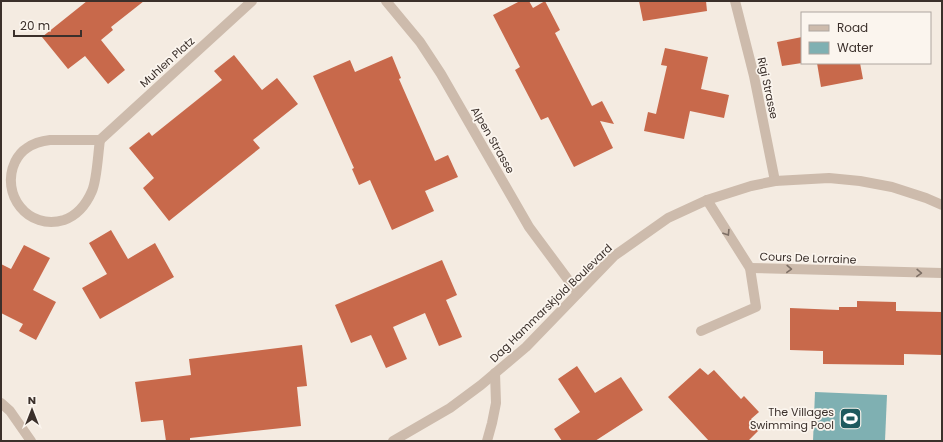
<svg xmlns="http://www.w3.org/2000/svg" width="943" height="442" font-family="Poppins,sans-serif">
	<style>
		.water { fill: #7fb0b2 }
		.building { fill: #c8694b }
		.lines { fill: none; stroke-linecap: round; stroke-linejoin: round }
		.lane { stroke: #cdbbac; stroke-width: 10 }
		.street { stroke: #cdbbac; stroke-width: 10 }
		.oneway { stroke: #7d6f65 }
		.labels { text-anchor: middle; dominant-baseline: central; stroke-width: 3.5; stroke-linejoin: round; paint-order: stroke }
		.street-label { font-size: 11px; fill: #3b302b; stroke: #fbf5ee }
		.poi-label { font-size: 11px; fill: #3b302b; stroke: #fbf5ee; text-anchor: end }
	</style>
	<rect width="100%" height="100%" fill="#f4ebe1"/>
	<polygon class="water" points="815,392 887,395 885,441 813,441"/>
	<g class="building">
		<polygon points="87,1 144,1 111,27 113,30 101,40 125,70 108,84 85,56 68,69 42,37"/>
		<polygon points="520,1 529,1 533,8 545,1 560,30 555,33 592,106 602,101 614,124 600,121 613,148 574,167 548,117 541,120 515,70 520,67 493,15"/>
		<polygon points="639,1 706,1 707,11 643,21"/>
		<polygon points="802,37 802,63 782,66 777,42"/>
		<polygon points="665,48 708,57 701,89 729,95 724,118 690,111 684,139 644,131 648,112 656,114 667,66 661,65"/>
		<polygon points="234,55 262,90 277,78 298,104 253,140 260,148 169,221 143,188 154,178 129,148 149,132 152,136 222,80 214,71"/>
		<polygon points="392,56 401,78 399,79 435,161 448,155 458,177 425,191 434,211 392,230 370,180 359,185 352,169 354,168 313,76 350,60 355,72"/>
		<polygon points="817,63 860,63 863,79 821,87"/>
		<polygon points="111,230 128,259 155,243 174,277 100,319 82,288 107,274 89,243"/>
		<polygon points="24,245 50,258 33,290 56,302 36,340 19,331 23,324 1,313 1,264 11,269"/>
		<polygon points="442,260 457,295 446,300 462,337 439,346 425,313 393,327 407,359 386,368 371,335 351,343 335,305"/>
		<polygon points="857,301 896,302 896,311 942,312 942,355 904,354 904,365 823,364 823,351 790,350 790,308 839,310 839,307 857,307"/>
		<polygon points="302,345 307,386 297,387 301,426 190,438 190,441 166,441 163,420 141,422 135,382 191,375 189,359"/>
		<polygon points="577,366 595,393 621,377 643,410 595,441 562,441 554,429 580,412 558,379"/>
		<polygon points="700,368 708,375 714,370 741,399 744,396 759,412 751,419 760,429 748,441 709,441 668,397"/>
	</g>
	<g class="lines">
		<g class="lane">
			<polyline points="750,268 942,273"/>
			<polyline points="701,331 756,307 750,268 707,200"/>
		</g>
		<g class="street">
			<polyline points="386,1 420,42 441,74 529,227 578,293"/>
			<polyline points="735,1 754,76 775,181"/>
			<path d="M 50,140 L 100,140 C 98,153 97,180 92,191 C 86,205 78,215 64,220 C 28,231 0,194 15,162 C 18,156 22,151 27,148 C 34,143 41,141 50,140 Z"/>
			<polyline points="100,140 252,1"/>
			<polyline points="1,403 10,411 31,441"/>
			<polyline points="393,441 450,408 481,385 526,347 614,256 668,218 707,200 751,186 775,181 829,178 860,181 892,187 926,198 942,205"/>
			<polyline points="487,441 492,423 496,403 495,373"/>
		</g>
	</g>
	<defs><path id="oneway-chevron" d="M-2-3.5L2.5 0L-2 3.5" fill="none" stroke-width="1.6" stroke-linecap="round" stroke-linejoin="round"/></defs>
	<g class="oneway">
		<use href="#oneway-chevron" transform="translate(727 233) rotate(58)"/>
		<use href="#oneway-chevron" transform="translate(789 269) rotate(2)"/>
		<use href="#oneway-chevron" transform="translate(919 273) rotate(2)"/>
	</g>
	<defs>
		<symbol id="stadium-square" viewBox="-11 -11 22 22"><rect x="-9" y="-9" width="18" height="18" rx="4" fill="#1f5a5e" stroke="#fbf5ee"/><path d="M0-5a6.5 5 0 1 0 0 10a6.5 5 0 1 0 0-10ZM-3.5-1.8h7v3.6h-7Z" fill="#fff"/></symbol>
	</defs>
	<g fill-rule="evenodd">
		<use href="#stadium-square" x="838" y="406" width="25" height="25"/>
	</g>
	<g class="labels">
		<g class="street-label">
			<text transform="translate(167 62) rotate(-42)">Muhlen Platz</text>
			<text transform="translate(768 88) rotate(78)">Rigi Strasse</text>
			<text transform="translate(493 140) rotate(60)">Alpen Strasse</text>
			<text transform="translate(808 258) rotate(2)">Cours De Lorraine</text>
			<text transform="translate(551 303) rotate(-44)">Dag Hammarskjold Boulevard</text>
		</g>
		<g class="poi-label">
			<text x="834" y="412">The Villages<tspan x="834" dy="13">Swimming Pool</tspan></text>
		</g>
	</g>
	<rect width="943" height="442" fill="none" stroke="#3b302b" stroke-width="4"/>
	<rect x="801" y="12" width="130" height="52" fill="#fbf5ee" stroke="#aea6a0"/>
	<rect x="809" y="25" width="20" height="6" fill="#cdbbac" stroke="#aea6a0"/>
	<text x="837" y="32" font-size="12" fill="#3b302b">Road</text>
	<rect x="809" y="42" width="20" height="12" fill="#7fb0b2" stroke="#aea6a0"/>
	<text x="837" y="52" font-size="12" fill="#3b302b">Water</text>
	<g transform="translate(32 410)" stroke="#fbf5ee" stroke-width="3" paint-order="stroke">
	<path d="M0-3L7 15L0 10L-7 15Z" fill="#3b302b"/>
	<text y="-6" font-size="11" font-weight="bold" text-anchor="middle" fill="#3b302b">N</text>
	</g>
	<path d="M14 30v6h67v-6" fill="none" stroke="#3b302b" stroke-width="2"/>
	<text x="20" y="30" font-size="12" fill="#3b302b" stroke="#fbf5ee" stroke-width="3" paint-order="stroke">20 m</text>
</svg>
